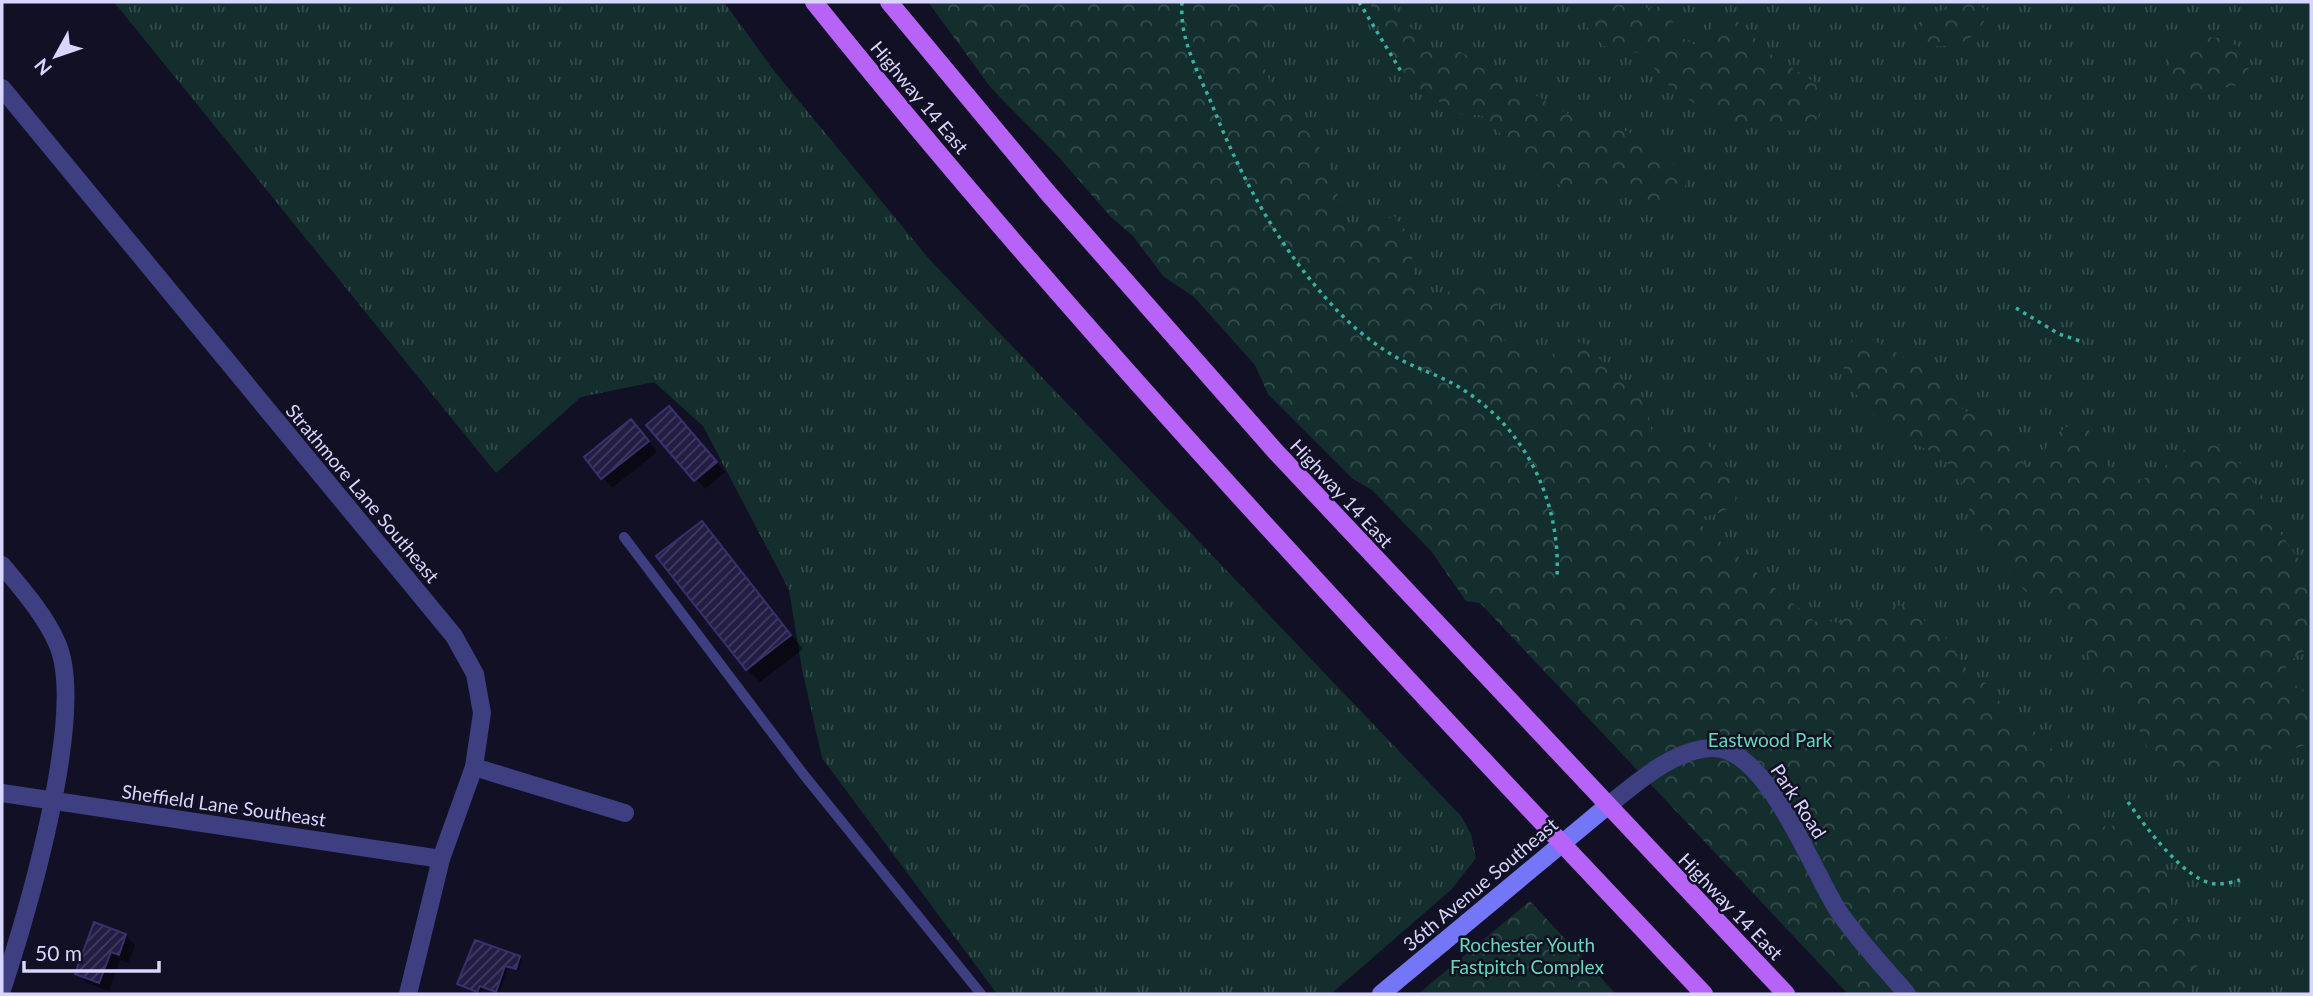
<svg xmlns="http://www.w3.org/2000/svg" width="2313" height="996" font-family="Lato,sans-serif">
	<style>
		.grass { fill: url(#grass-tufts) }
		.forest { fill: url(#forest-crowns) }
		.shadow { fill: #0007 }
		.building { fill: url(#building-hatch); stroke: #39306f; stroke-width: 2 }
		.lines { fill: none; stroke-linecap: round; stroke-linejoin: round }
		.path { stroke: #36b1a3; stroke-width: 3.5; stroke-dasharray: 3.5 5; stroke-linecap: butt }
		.lane { stroke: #3e3f81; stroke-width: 10 }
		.street { stroke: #3e3f81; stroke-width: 18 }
		.secondary { stroke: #7276f7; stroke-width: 18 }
		.primary { stroke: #b763f7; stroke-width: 18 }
		.labels { text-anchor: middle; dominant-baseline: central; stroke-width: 5; stroke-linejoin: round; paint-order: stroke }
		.street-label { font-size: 19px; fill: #d8d6fd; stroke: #121025 }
		.park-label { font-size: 19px; fill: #65d9b6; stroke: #121025 }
	</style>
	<defs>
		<pattern id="grass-tufts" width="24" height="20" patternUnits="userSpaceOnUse" patternTransform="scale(1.75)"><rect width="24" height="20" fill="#132e2c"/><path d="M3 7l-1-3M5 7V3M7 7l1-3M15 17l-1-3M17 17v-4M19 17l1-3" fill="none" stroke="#354c4c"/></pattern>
		<pattern id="forest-crowns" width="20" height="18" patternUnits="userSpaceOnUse" patternTransform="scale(1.75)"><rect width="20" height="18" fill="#132e2c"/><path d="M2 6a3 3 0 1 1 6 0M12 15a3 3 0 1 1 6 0" fill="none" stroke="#354c4c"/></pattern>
		<pattern id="building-hatch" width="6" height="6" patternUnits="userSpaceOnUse" patternTransform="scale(1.75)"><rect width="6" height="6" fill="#231d44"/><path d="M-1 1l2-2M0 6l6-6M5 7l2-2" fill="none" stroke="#423d60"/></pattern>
	</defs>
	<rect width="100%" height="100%" fill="#121025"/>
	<g class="grass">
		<polygon points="114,2 724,2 775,72 930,260 1461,816 1471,834 1476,858 1452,889 1331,994 997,994 822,758 802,669 789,590 703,426 654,382 581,397 496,473"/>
		<polygon points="1277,2 2311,2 2311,994 2107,994 1324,234 1222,49"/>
	</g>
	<g class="forest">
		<path d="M 928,2 L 1288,2 C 1241,31 1264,77 1289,114 C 1295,123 1306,128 1312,137 C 1321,147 1327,163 1333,175 C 1346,199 1324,205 1357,230 L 1394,216 L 1410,236 L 1415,291 L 1425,300 L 1478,281 C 1515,305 1488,327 1512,348 C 1519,353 1530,357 1538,361 L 1578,342 L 1592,346 L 1607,370 L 1630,385 L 1647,405 L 1653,439 L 1672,439 L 1691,432 L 1717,453 L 1738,482 L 1735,503 L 1722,512 L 1694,519 L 1815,622 L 1819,619 L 1840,623 L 1855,608 L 1881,611 L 1901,605 L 1942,632 L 1969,673 L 1987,684 L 2010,716 L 2043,737 L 2062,763 L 2074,815 L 2094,827 L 2135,825 C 2145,837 2159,850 2165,865 C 2177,895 2159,919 2200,932 L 2202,956 L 2189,983 L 2192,994 L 1848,994 L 1480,603 L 1466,601 L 1431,551 L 1372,490 L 1353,479 L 1268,394 L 1255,365 L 1194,297 L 1163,276 L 1133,236 L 1110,216 L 1057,155 L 991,88 Z"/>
		<path d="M 1370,2 L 1387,2 L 1436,54 L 1452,47 L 1565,112 L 1582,125 C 1629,119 1653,148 1686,176 L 1684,196 L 1674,206 L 1635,201 L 1618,186 L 1574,194 L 1519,160 L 1496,128 L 1481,115 L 1459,115 L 1412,84 L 1395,60 L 1375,19 Z"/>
		<path d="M 1606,3 L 1647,8 L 1666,6 L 1679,36 L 1698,47 L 1716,21 L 1736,20 L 1774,57 L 1816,83 L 1821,111 L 1813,126 L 1794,131 L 1723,124 L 1670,86 L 1640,52 C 1613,55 1598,47 1585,22 L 1589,11 Z"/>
		<path d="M 1974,3 L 1988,11 C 1980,40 1955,50 1926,45 L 1916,32 L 1923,15 Z"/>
		<polygon points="2198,37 2222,38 2241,48 2249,70 2244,84 2199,92 2176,90 2169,62 2176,45"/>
		<path d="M 1854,336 L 1873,340 L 1930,371 L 1965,412 L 1981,408 L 2017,448 L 2024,464 L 2035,471 C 2048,442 2054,429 2086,419 C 2095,455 2105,474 2142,480 L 2170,463 L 2192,443 L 2214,442 L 2235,457 L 2258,487 L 2276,527 L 2311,577 L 2311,645 L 2286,665 L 2286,677 L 2311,698 L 2310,744 L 2285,751 L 2266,748 L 2193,778 L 2171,777 L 2153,760 L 2130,711 L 2096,671 L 2068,615 L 2025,591 L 2002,567 L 1976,534 L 1960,477 L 1941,456 L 1890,433 L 1848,385 L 1841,356 Z"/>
		<polygon points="1530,901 1616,994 1418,994"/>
	</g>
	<g class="shadow">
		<polygon points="678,418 725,472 705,489 649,426"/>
		<polygon points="641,431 657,452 612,488 586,457"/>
		<polygon points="702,523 803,649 760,682 747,669"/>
		<polygon points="125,935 135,945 128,963 120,960 109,991 87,983 77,974"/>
		<polygon points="519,957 522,960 519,971 508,967 499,994 483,988 480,994 459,984"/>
	</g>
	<g class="building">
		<polygon points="669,406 717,462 694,481 646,425"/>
		<polygon points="631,419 649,441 601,479 584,457"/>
		<polygon points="702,521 791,635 746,670 656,556"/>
		<polygon points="94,922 126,934 119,955 111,952 99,983 75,974"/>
		<polygon points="475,940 520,956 516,969 505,966 496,992 480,986 477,992 457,984"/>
	</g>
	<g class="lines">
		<g class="path">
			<path d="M 1182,2 C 1179,43 1201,76 1215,112 C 1243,182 1281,250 1333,306 C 1350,325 1372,343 1394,356 C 1414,368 1437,374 1457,386 C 1524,425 1561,500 1557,577"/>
			<polyline points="1359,2 1402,73"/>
			<polyline points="2016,308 2059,334 2083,342"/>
			<path d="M 2128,802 C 2144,825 2187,884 2217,884 C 2224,884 2233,882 2240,880"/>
		</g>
		<polyline class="lane" points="624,537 804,775 981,994"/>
		<g class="street">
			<polyline points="2,88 454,636 475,674 482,713 474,767 441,859 408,994"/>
			<path d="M 2,565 C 21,588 45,615 57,643 C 88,711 26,917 2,990"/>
			<polyline points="474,767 625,813"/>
			<polyline points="2,793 441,859"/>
			<path d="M 1606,807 C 1636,784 1673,749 1712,748 C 1767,746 1813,873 1839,912 C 1859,941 1884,967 1907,994"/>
		</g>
		<polyline class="secondary" points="1381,994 1606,807"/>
		<g class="primary">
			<path d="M 814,2 C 1092,348 1399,671 1704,994"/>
			<polyline points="889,2 1048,193 1276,452 1786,994"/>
		</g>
	</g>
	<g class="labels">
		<g class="street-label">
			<text transform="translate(920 97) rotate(50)">Highway 14 East</text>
			<text transform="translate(363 493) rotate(50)">Strathmore Lane Southeast</text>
			<text transform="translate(1342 493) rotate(47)">Highway 14 East</text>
			<text transform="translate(1799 801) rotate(57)">Park Road</text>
			<text transform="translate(224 805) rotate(8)">Sheffield Lane Southeast</text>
			<text transform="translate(1480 884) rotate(-40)">36th Avenue Southeast</text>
			<text transform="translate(1731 906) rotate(46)">Highway 14 East</text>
		</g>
		<g class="park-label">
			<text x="1770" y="739">Eastwood Park</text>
			<text x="1527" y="944">Rochester Youth<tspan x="1527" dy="22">Fastpitch Complex</tspan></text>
		</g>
	</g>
	<rect width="2313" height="996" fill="none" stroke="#d8d6fd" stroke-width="7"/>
	<g transform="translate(56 56) rotate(230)" stroke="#121025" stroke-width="5" paint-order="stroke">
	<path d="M0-5L12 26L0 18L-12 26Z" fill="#d8d6fd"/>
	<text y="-10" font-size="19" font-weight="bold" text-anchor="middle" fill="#d8d6fd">N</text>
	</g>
	<path d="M24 961v10h135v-10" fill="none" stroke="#d8d6fd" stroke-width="3.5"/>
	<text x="35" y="961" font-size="21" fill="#d8d6fd" stroke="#121025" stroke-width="5" paint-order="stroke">50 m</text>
</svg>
